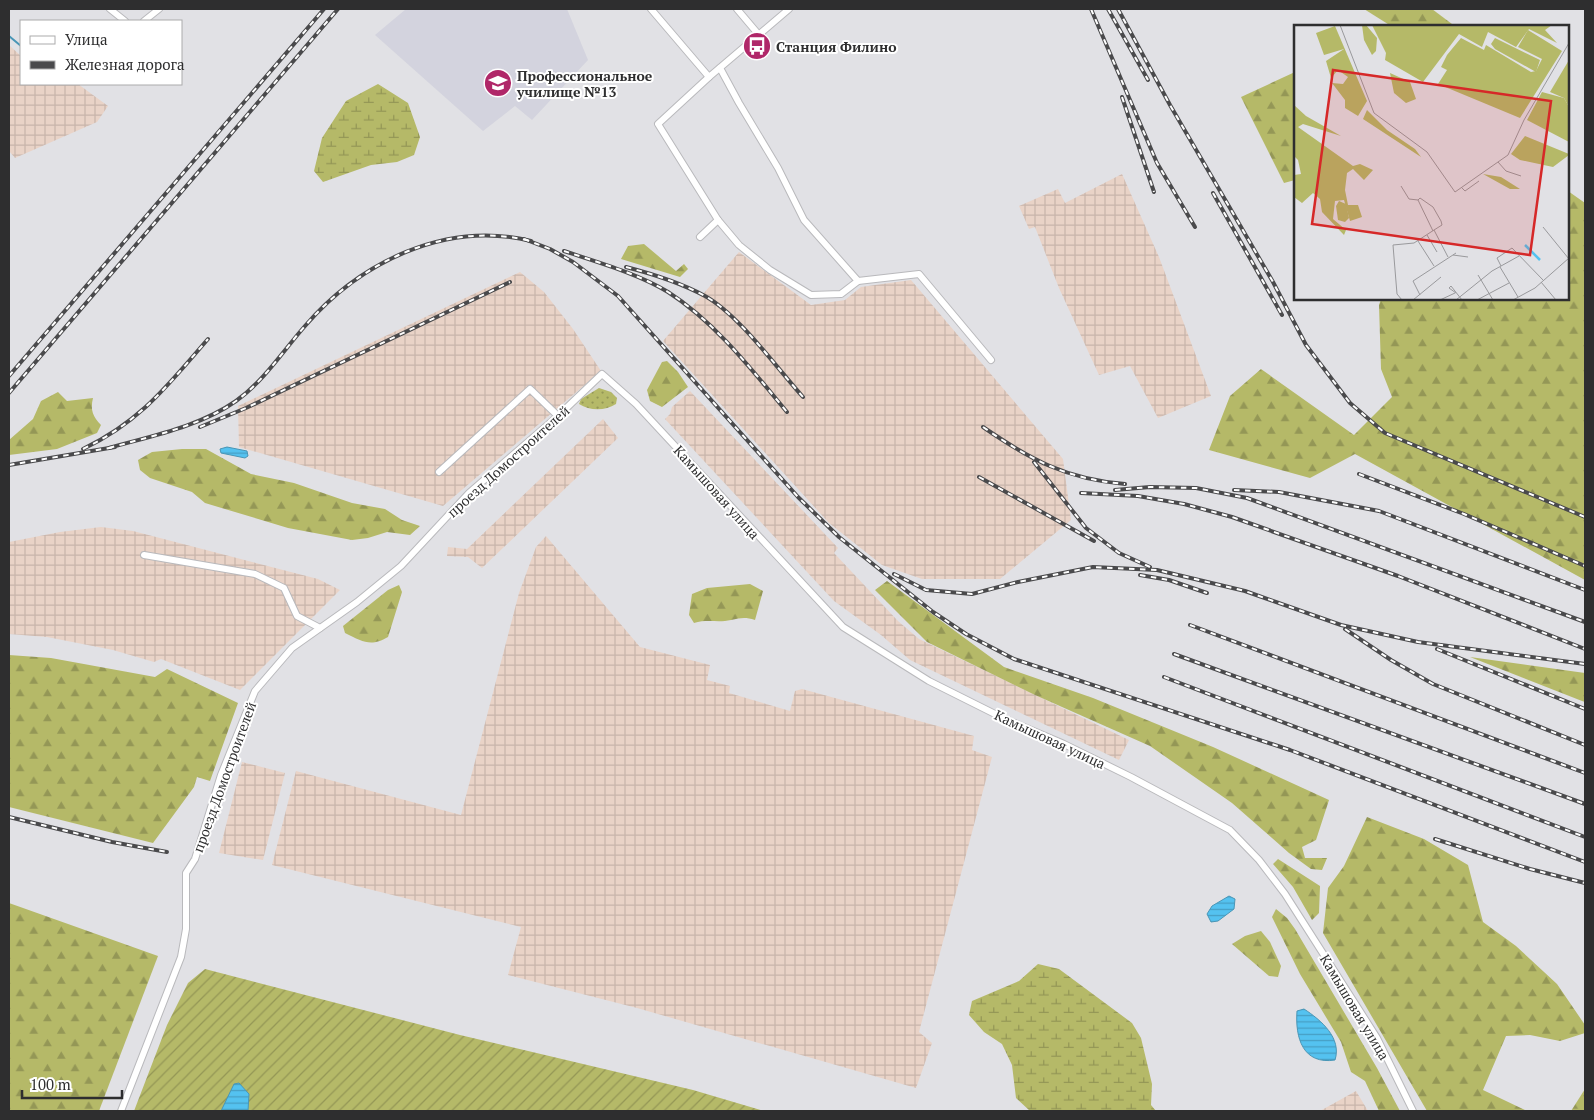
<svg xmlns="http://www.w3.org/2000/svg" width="1594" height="1120" font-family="'PT Serif',serif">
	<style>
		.built { fill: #d3d3de }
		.industrial { fill: url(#industrial-grid) }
		.grass { fill: url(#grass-dots) }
		.forest { fill: url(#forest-firs) }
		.wetland { fill: url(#wetland-marsh) }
		.garden { fill: url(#garden-furrows) }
		.water { fill: url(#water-rules); stroke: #4996b6 }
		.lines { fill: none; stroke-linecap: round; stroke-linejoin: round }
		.stream { stroke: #4996b6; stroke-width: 2 }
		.street-casing { stroke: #b9b9bc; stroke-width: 8 }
		.street { stroke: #fff; stroke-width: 6 }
		.rail-casing { stroke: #4a4a4c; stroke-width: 4 }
		.rail { stroke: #fff; stroke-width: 2; stroke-dasharray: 5.5; stroke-linecap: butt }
		.labels { text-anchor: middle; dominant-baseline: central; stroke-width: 4; stroke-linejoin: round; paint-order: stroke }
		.poi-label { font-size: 14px; font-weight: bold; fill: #2e2e2f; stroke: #fff; text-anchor: start }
		.street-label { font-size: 14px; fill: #2e2e2f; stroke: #fff }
		.inset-river { fill: none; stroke: #54c2f0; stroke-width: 2.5 }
		.inset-road { fill: none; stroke: #99999c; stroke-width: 1 }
		.view { fill: #d62828; fill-opacity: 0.15; stroke: #d62828; stroke-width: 2.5 }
		.inset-edge { fill: none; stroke: #2e2e2f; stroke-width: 2.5 }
	</style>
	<defs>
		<pattern id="industrial-grid" width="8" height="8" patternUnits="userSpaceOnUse" patternTransform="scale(1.25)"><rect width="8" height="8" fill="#e9d3c7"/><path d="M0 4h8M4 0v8" fill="none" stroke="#c8b5ab"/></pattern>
		<pattern id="grass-dots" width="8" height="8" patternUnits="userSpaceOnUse" patternTransform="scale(1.25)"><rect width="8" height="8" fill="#b5b968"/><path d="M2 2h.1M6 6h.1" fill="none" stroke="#949756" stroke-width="1.8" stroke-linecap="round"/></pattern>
		<pattern id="forest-firs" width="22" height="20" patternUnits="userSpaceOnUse" patternTransform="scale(1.25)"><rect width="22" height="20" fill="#b5b968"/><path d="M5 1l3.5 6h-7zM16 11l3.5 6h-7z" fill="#949756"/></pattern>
		<pattern id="wetland-marsh" width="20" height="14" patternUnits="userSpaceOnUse" patternTransform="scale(1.25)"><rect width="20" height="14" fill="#b5b968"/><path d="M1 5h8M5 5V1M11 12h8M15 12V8" fill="none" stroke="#949756"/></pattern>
		<pattern id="garden-furrows" width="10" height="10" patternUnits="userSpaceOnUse" patternTransform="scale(1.25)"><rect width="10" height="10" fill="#b5b968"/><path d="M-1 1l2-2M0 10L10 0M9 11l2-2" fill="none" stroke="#949756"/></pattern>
		<pattern id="water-rules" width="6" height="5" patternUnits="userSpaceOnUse" patternTransform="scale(1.25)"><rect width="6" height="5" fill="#54c2f0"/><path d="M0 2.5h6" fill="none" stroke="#469ec3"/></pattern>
	</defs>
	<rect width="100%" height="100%" fill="#e1e1e5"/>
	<polygon class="built" points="406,9 567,9 588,60 532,120 515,106 483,131 375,35"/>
	<g class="industrial">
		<polygon points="9,45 21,56 21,84 78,84 108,106 97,122 15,158 9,151"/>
		<polygon points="1122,174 1159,257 1211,396 1158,418 1130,366 1099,375 1059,288 1035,227 1029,229 1019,206 1058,189 1065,203"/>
		<polygon points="739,252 811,305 845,300 861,287 911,280 1063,459 1071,520 1000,579 922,579 882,565 829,523 663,341"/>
		<polygon points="520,272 544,292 573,329 601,371 443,506 239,447 238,406"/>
		<polygon points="690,391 838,548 834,553 898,621 919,639 1129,740 1119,760 910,660 881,635 834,601 665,419 670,414 672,407"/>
		<polygon points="603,419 618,438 482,568 468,557 447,556 448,547 467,549"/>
		<polygon points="101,527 133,531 318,579 340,590 240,690 161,659 154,662 113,650 47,637 9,634 9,542 60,532"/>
		<polygon points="546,536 640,647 710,665 707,680 730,686 729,693 790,711 795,691 802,689 974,736 972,750 992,757 919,1032 932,1043 916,1088 637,1008 508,975 521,927 272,865 296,771 461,815 519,593 536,547"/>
		<polygon points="242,762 285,773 263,860 219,853"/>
		<polygon points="1356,1091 1368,1111 1320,1111"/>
	</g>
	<path class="grass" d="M 599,388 L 611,392 L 617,398 L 616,404 C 605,411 590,411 579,404 L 581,399 Z"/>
	<g class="forest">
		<polygon points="1364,9 1432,9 1452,24 1453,26 1391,26"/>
		<polygon points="1295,72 1295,180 1284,183 1241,97"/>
		<polygon points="1568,191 1585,203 1585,580 1355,454 1310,478 1209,450 1230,396 1261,369 1354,435 1392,397 1381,369 1379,305 1381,299 1568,299"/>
		<polygon points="644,244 676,271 684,264 688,269 680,277 621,259 628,246"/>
		<polygon points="667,361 678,372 688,387 662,407 650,401 647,390 662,362"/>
		<path d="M 58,392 L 67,401 L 93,398 C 90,410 93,417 101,425 L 97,433 L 57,449 L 9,455 L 9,440 L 33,419 L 41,401 Z"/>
		<polygon points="182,449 206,449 251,474 294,483 352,503 385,509 402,520 420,526 410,535 387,532 368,538 352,540 288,528 205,503 192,492 150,478 140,470 138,460 152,452"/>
		<polygon points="887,581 1004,667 1093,698 1213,747 1329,800 1316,840 1302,847 1305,858 1327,858 1322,870 1311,869 1289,853 1232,803 1150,746 1035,695 927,642 875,590"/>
		<path d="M 750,584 L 763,591 L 755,620 C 745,617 741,618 731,620 C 719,623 707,619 694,623 L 689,615 L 692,594 L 707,588 Z"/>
		<path d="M 399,585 L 402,592 L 388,637 C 371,647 363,642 345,633 L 343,626 L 388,590 Z"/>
		<polygon points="9,655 51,658 155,677 167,669 238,703 210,781 197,777 194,787 153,843 9,807"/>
		<polygon points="1470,657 1585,673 1585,702 1582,701"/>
		<polygon points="1367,817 1424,839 1468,865 1483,922 1516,946 1557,984 1585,1025 1585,1033 1560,1041 1530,1035 1506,1036 1483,1090 1527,1111 1427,1111 1323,933 1328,888 1344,866"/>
		<polygon points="1278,859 1320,886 1319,913 1312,920 1293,887 1273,864"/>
		<polygon points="9,903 158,956 99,1111 9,1111"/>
		<polygon points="1276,909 1287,918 1295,929 1377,1068 1400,1111 1379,1111 1365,1081 1351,1072 1341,1042 1300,974 1272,917"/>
		<polygon points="1261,931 1270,942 1281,966 1278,977 1269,976 1232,944 1245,936"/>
		<polygon points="1585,1089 1585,1111 1571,1111"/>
	</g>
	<g class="wetland">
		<polygon points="378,84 408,103 420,137 414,155 397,162 371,165 323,182 314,171 322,138 346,101"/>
		<polygon points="1038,964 1059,969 1132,1023 1141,1038 1152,1084 1151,1105 1156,1111 1030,1111 1016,1098 1012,1065 1002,1044 984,1032 969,1015 972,1001 1019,981"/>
	</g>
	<polygon class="garden" points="205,969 460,1035 693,1090 764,1111 134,1111 167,1025 188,983"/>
	<g class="water">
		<polygon points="227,447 247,451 248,456 245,458 221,453 220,449"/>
		<polygon points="1229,896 1235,899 1234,909 1218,921 1211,922 1207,914 1212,906"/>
		<path d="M 1304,1009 C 1321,1020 1342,1038 1335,1060 C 1303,1065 1295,1038 1297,1011 Z"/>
		<polygon points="239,1083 249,1094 248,1111 221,1111 234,1084"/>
	</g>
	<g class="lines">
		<polyline class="stream" points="9,36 21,46"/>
		<defs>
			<g id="street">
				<polyline points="110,9 125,21"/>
				<polyline points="651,9 709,77 789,9"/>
				<polyline points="737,9 759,35"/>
				<polyline points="144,21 159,9"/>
				<polyline points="709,77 658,124 718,220 739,245 770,270 811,295 841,294 858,281 804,220 778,168 739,103 720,68"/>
				<polyline points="700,237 718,220"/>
				<polyline points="858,281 919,274 991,360"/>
				<polyline points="439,472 530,389 558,416"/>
				<polyline points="144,555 255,574 284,588 297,616 320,628"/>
				<polyline points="121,1111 181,957 186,929 186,873 195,859 221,775 255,691 292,648 357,602 401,566 469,493 558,416 602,374 636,404 843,627 929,681 1003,718 1064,744 1131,777 1230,830 1259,860 1285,894 1377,1038 1413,1111"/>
			</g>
		</defs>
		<use href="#street" class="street-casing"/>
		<use href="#street" class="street"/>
		<defs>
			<g id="rail">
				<polyline points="1091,9 1157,163 1195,227"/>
				<polyline points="1108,9 1148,80"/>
				<polyline points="1118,9 1170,105 1273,282 1306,345 1350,403 1385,433 1585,517"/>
				<polyline points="1122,97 1154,192"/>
				<polyline points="1213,193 1282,315"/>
				<polyline points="524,239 550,249 573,262 618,296 798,497 839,537 933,612 966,634 1014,659 1290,750 1585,862"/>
				<path d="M 564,251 C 597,262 639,274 668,292 C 715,322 752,370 787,412"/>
				<path d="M 626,267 C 653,274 681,283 705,296 C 739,315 776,367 803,397"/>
				<polyline points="9,376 324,9"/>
				<polyline points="9,393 338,9"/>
				<polyline points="200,427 246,408 510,282"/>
				<path d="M 983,427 C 1031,460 1066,479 1125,484"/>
				<path d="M 109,448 C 151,436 199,427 236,401 C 264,381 283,351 305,326 C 360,262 446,220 531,241"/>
				<path d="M 83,449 C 141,421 167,386 208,339"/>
				<polyline points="1034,462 1086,528 1119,553 1150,567"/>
				<polyline points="9,465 115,447"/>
				<polyline points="1359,474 1464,514 1585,566"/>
				<polyline points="979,477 1094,541"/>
				<polyline points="1115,490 1150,487 1196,488 1247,498 1585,622"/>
				<polyline points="1234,490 1279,492 1379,511 1585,590"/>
				<polyline points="1081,493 1138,496 1184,504 1232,517 1398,576 1585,649"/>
				<polyline points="894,574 926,590 972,594 1018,582 1093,567 1157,570 1245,591 1341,625 1418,642 1585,664"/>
				<polyline points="1140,575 1169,580 1207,593"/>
				<polyline points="1190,625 1585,773"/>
				<polyline points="1345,629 1391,660 1433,684 1585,745"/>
				<polyline points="1437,649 1585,709"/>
				<polyline points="1174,654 1585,804"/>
				<polyline points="1164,677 1585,837"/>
				<polyline points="9,817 112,842 167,852"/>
				<polyline points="1435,839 1530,869 1585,883"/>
			</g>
		</defs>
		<use href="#rail" class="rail-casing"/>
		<use href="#rail" class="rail"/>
	</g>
	<defs>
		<symbol id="bus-disc" viewBox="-11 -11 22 22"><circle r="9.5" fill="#b02769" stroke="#fff"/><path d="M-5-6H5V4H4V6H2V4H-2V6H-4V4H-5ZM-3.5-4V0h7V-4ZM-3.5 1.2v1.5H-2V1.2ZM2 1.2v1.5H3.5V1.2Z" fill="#fff"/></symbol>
		<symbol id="university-disc" viewBox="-11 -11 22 22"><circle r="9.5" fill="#b02769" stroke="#fff"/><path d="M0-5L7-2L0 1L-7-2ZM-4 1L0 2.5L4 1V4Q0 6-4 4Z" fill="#fff"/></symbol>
	</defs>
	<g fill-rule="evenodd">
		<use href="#bus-disc" x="741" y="30" width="32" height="32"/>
		<use href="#university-disc" x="482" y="67" width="32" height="32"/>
	</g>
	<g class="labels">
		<g class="poi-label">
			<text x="776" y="46">Станция Филино</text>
			<text x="517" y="75">Профессиональное<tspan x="517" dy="16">училище №13</tspan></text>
		</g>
		<g class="street-label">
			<text transform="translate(508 461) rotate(-42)">проезд Домостроителей</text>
			<text transform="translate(717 492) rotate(48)">Камышовая улица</text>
			<text transform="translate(1050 739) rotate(25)">Камышовая улица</text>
			<text transform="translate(224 777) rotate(-70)">проезд Домостроителей</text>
			<text transform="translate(1355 1007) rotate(59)">Камышовая улица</text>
		</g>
	</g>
	<g transform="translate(1294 25)">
		<rect width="275" height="275" fill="#e1e1e5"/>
		<path d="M 68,0 L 72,0 L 83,13 L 82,26 L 78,30 L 70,15 ZM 41,1 L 73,76 L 64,91 L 51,83 L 51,75 L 38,58 L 49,59 L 54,52 L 44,45 L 37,53 L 32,36 L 50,24 L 30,30 L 22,8 ZM 201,13 L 246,35 L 242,47 L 201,24 L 197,19 ZM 248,67 L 270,73 L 275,82 L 275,117 L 233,95 ZM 0,80 L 12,91 L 47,111 L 9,99 L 4,102 L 59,141 L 66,139 L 79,145 L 70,155 L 59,144 L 53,148 L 51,165 L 54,180 L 64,180 L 68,192 L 56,196 L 50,175 L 41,176 L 39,194 L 52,205 L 50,210 L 28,187 L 26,174 L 19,168 L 8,178 L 0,172 L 0,150 L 7,149 L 4,135 L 0,131 ZM 73,85 L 93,105 L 121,124 L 127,132 L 69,94 ZM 231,111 L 275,129 L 275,130 L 259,142 L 226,135 L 217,129 ZM 189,149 L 207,152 L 226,164 L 216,164 Z" fill="#b5b968"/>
		<path d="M 78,0 L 258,0 L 251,5 L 263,18 L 235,4 L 222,22 L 194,7 L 188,22 L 165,9 L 129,57 L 91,35 L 92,28 ZM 275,35 L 275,82 L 270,73 L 256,67 ZM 96,48 L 116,57 L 122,74 L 112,78 L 100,68 Z" fill="#b5b968"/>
		<path d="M 234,5 L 268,26 L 226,93 L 144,59 L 153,45 L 147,42 L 153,30 L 167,13 L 190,25 L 192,20 L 237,47 L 242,46 L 248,34 L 224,22 Z" fill="#b5b968"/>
		<path d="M 45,176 L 52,179 L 55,193 L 51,197 L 44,195 L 42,181 Z" fill="#b5b968"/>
		<path class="inset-river" d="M 231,220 L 246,235"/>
		<path class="inset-road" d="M 46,0 L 80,88 L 133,127 L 161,167 L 214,130 L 230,95 L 275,18M 204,137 L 212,146 L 227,151M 107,161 L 115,174 L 124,175M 167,162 L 171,166 L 185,156M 249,202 L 275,234M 139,206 L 124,175 L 126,173 L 139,182 L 147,196 L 148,200 L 140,205M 133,210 L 143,227M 124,216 L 140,241M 159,230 L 174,232M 207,241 L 203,233 L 218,223 L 249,255M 206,242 L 224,272M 184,250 L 199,275M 247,257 L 262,275M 162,268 L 155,263 L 157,261 L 168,275M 126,270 L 119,256 L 162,228M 108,275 L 103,269 L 99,220 L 120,218 L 140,205 L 154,232M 119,275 L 147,252M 146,275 L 161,268M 162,275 L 198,246 L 225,231M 183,275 L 215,258M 219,275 L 241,263 L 275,233"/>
		<path class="view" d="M 39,45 L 257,76 L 236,230 L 18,199 Z"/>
		<rect width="275" height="275" class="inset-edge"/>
	</g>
	<rect width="1594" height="1120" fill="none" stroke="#2e2e2f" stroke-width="20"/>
	<rect x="20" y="20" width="162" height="65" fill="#ffffff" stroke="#ababac"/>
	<rect x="30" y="36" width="25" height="8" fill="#ffffff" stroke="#ababac"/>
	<text x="65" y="45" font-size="15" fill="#2e2e2f">Улица</text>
	<rect x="30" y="61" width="25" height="8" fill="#4a4a4c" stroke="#ababac"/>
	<text x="65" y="70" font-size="15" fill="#2e2e2f">Железная дорога</text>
	<path d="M22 1090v8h100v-8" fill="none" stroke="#2e2e2f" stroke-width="2.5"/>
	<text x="30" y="1090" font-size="15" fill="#2e2e2f" stroke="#ffffff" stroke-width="4" paint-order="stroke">100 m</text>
</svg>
